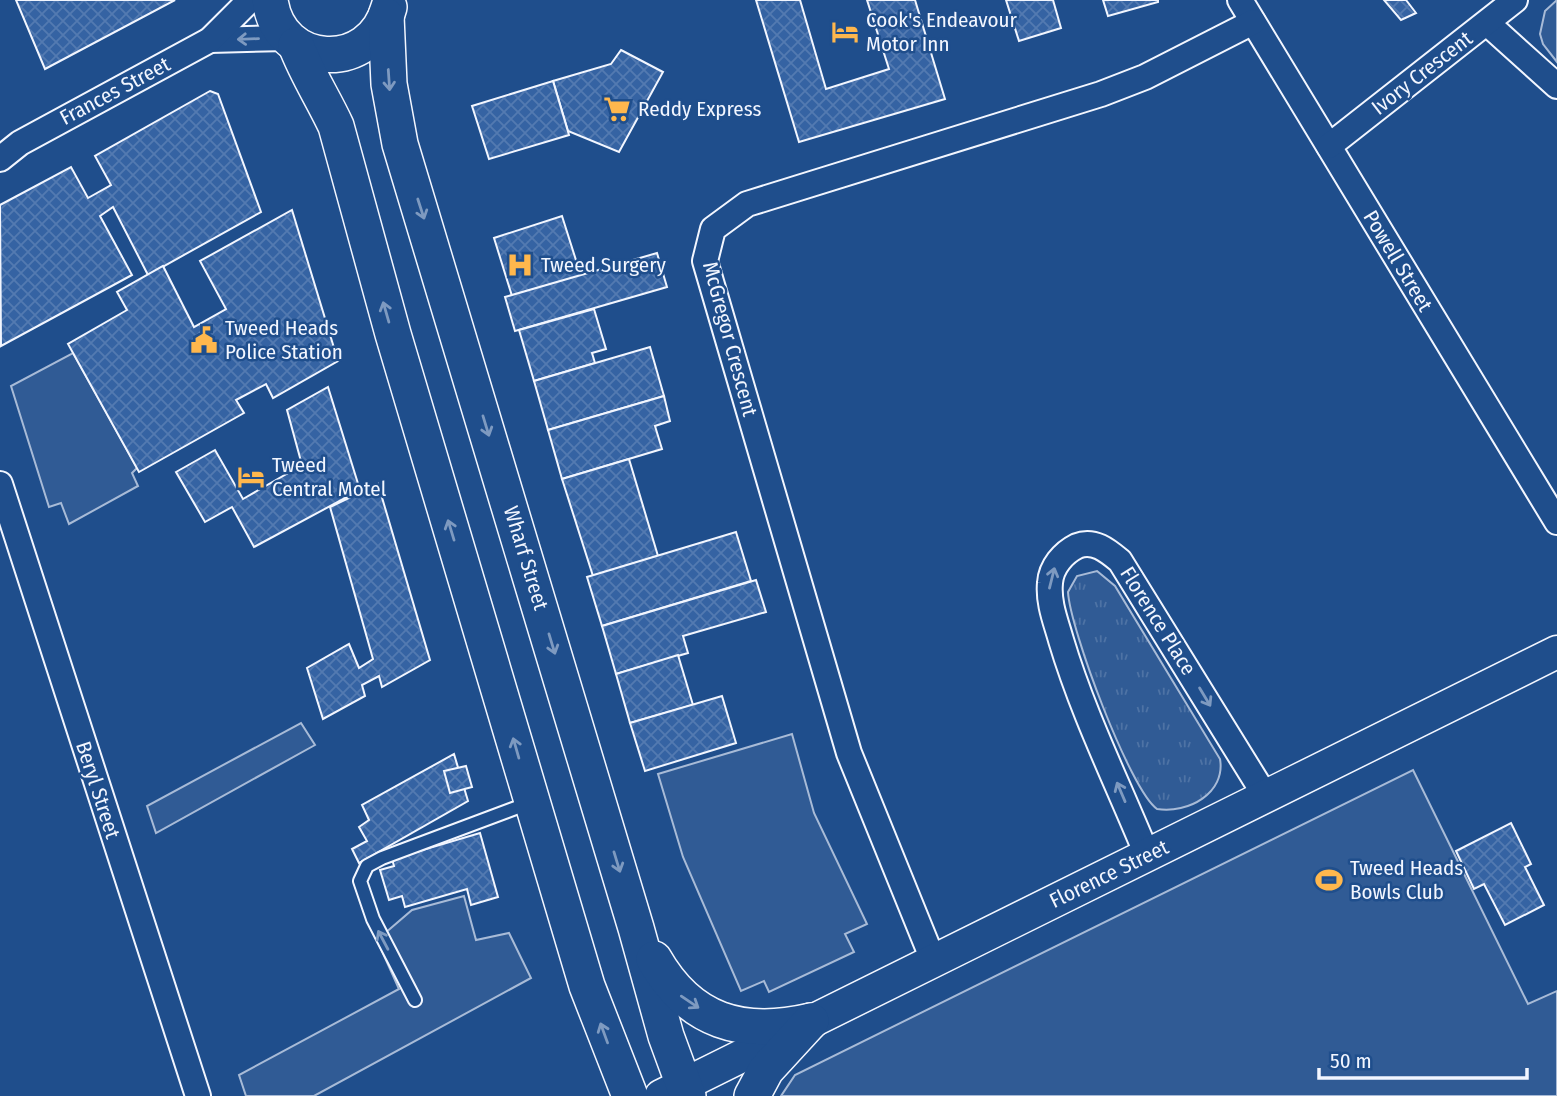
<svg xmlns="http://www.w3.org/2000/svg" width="1557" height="1096" font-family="'Fira Sans Condensed',sans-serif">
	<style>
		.built { fill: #305b95; stroke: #a8bbd7; stroke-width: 2 }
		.park { fill: url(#park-tufts); stroke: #a8bbd7; stroke-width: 2 }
		.building { fill: url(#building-cross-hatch); stroke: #f2f6ff; stroke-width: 2 }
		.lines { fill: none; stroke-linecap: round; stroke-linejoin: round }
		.service-casing { stroke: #f2f6ff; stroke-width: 16 }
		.minor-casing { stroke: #f2f6ff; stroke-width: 28 }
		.tertiary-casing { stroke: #f2f6ff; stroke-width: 35 }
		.secondary-casing { stroke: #f2f6ff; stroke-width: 38 }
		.service { stroke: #1f4e8c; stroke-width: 12 }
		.minor { stroke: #1f4e8c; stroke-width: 24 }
		.tertiary { stroke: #1f4e8c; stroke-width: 32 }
		.secondary { stroke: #1f4e8c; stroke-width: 35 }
		.oneway { stroke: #7e9ac0 }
		.labels { text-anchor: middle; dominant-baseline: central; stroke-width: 5; stroke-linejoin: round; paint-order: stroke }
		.poi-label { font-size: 21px; fill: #f2f6ff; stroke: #1f4e8c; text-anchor: start }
		.street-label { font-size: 21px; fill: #f2f6ff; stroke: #1f4e8c }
	</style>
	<defs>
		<pattern id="park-tufts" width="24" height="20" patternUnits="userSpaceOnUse" patternTransform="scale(1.75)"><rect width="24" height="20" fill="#305b95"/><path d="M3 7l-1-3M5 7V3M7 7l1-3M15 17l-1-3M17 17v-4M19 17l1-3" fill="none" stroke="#4e73a5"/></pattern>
		<pattern id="building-cross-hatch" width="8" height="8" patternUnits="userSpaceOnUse" patternTransform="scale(1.75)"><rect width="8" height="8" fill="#3563a3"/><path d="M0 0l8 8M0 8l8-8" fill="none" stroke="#537ab1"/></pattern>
	</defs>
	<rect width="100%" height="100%" fill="#1f4e8c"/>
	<g class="built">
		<polygon points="1557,0 1557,62 1543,44 1540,34 1545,11"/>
		<polygon points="73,353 137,468 132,473 138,486 69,524 61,503 49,507 11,386"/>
		<polygon points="301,723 315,745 156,833 147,806"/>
		<polygon points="792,734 814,813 867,924 845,934 854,952 769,992 764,981 741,991 683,857 658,774"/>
		<polygon points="1413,770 1528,1004 1557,991 1557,1096 781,1096 795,1075"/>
		<polygon points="464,896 476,940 509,933 531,978 314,1096 246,1096 239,1075 399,989 377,940 412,910"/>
	</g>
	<path class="park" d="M 1097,571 L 1115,586 L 1220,759 C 1226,793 1188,814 1157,809 C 1130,790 1070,629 1068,592 L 1077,576 Z"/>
	<g class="building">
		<polygon points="16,0 175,0 45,69"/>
		<polygon points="756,0 800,0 826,89 889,69 867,0 915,0 945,99 799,142"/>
		<polygon points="1006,0 1053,0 1061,28 1019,41"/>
		<polygon points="1103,0 1158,0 1158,2 1108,16"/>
		<polygon points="1384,0 1406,0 1416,13 1401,20"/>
		<polygon points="621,50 663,72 619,152 568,131 553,81 611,64"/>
		<polygon points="553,81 569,135 489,159 472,106"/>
		<polygon points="210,91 218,94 261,212 148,275 113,207 100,216 132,275 1,346 0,205 71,167 88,198 111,185 95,156"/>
		<polygon points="292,210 338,361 273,398 266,384 236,400 244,413 139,472 68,344 127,310 117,292 163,266 194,327 226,309 200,261"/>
		<polygon points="562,216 581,276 512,296 494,238"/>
		<polygon points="657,253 667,287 515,331 505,297"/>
		<polygon points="594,309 606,349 592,353 595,363 534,381 519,330"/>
		<polygon points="650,347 664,396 548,430 534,381"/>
		<polygon points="328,387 360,490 254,547 232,507 205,522 176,472 215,450 243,499 302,465 287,410"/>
		<polygon points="664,396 670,421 655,426 662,449 562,479 548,430"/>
		<polygon points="629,459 658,556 593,576 562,479"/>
		<polygon points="378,484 430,660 382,687 379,676 362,685 365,696 323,719 307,668 349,644 359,668 373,659 330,507"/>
		<polygon points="736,532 751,581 602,626 587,577"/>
		<polygon points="756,580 766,612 683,636 688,653 616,674 602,626"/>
		<polygon points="678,655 693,705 630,723 616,674"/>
		<polygon points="722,696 736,743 645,771 630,723"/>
		<polygon points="454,754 468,801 359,863 352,849 367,841 359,827 369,820 362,805"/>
		<polygon points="466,766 472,787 450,793 444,771"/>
		<polygon points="1511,823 1531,864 1525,867 1544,905 1505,925 1484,884 1474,889 1456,851"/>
		<polygon points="480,833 498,897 471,905 467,889 405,907 402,896 389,900 380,870 394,866 392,859"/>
	</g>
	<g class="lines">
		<defs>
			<polyline id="service" points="415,1000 373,919 360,881 367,866 382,858 529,803"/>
			<g id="minor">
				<polyline points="1240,0 1557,522"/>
				<polyline points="1487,23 1557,86"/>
				<polyline points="210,40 287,38"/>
				<polyline points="1329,146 1515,0"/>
				<polyline points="0,159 20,143 210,40 250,0"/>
				<polyline points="0,484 198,1096"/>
				<path d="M 1147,855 C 1118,784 1083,714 1061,640 C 1056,622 1048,603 1050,583 C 1051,567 1063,553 1077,546 C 1094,539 1108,551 1120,561 L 1266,797"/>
				<polyline points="933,960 849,753 705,261 713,229 747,204 1101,94 1145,77 1253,22"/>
			</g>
			<polyline id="tertiary" points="661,1096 1557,652"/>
			<g id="secondary">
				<path d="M 270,0 C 279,69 371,74 389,7"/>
				<polyline points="386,16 389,84 400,144 636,928 666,1036 688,1096"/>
				<path d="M 296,45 C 307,74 323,98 336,126 L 393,334 L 587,986 L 630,1096"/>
				<path d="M 654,959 C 690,1022 742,1037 811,1021"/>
				<polyline points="752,1096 766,1070 811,1021"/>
			</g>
		</defs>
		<use href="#service" class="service-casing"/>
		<use href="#minor" class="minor-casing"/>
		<use href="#tertiary" class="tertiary-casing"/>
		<use href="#secondary" class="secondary-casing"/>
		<use href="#service" class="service"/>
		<use href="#minor" class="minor"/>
		<use href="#tertiary" class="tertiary"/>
		<use href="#secondary" class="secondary"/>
	</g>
	<defs><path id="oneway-shaft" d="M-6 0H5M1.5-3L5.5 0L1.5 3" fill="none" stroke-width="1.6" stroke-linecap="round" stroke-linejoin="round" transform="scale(1.75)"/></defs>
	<g class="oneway">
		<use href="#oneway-shaft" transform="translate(248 39) rotate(178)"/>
		<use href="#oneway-shaft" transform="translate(389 80) rotate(86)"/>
		<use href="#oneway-shaft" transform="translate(421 209) rotate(72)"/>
		<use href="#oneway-shaft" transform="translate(386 312) rotate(-106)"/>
		<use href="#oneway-shaft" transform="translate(486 426) rotate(73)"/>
		<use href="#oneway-shaft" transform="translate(451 530) rotate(-107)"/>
		<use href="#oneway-shaft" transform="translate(1052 578) rotate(-76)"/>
		<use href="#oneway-shaft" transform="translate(552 644) rotate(73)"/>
		<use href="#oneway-shaft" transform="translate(1205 697) rotate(59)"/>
		<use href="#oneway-shaft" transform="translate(516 748) rotate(-106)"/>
		<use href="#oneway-shaft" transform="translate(1121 792) rotate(-113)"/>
		<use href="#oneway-shaft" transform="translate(617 862) rotate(73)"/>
		<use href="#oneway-shaft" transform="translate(383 940) rotate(-118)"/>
		<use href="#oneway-shaft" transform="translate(690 1002) rotate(34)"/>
		<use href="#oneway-shaft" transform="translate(604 1033) rotate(-110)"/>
	</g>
	<defs>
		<symbol id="hotel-bare" viewBox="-9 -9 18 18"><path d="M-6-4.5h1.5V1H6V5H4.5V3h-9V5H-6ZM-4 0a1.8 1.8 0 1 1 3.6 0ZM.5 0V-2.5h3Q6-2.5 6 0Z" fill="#ffb74d" stroke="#1f4e8c" stroke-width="2.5" paint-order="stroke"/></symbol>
		<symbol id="supermarket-bare" viewBox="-9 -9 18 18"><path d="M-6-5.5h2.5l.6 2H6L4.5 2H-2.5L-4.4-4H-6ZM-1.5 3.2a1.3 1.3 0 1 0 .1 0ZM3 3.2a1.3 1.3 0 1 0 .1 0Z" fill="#ffb74d" stroke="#1f4e8c" stroke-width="2.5" paint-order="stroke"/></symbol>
		<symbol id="hospital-bare" viewBox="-9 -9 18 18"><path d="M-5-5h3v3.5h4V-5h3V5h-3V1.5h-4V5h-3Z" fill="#ffb74d" stroke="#1f4e8c" stroke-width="2.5" paint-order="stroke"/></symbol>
		<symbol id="civic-bare" viewBox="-9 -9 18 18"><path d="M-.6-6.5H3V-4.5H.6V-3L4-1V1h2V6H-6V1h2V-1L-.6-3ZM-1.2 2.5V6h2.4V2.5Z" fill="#ffb74d" stroke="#1f4e8c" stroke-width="2.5" paint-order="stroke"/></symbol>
		<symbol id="stadium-bare" viewBox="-9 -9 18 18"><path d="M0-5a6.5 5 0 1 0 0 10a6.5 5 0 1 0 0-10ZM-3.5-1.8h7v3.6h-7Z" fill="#ffb74d" stroke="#1f4e8c" stroke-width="2.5" paint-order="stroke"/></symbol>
	</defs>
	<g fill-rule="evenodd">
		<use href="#hotel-bare" x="826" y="13" width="38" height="38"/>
		<use href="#supermarket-bare" x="598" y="90" width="38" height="38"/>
		<use href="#hospital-bare" x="501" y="246" width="38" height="38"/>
		<use href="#civic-bare" x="185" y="321" width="38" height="38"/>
		<use href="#hotel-bare" x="232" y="458" width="38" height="38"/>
		<use href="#stadium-bare" x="1310" y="861" width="38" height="38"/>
	</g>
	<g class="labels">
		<g class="poi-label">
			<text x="866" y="20">Cook's Endeavour<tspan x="866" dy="24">Motor Inn</tspan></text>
			<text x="638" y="109">Reddy Express</text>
			<text x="541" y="265">Tweed Surgery</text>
			<text x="225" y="328">Tweed Heads<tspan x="225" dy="24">Police Station</tspan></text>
			<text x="272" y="465">Tweed<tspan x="272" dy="24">Central Motel</tspan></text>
			<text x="1350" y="868">Tweed Heads<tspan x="1350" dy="24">Bowls Club</tspan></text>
		</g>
		<g class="street-label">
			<text transform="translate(1422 73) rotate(-38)">Ivory Crescent</text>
			<text transform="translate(115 91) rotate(-28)">Frances Street</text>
			<text transform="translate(1398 261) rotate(59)">Powell Street</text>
			<text transform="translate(730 339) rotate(75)">McGregor Crescent</text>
			<text transform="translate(526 558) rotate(73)">Wharf Street</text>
			<text transform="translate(1158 621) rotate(58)">Florence Place</text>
			<text transform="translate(98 790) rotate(72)">Beryl Street</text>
			<text transform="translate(1109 874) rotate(-26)">Florence Street</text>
		</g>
	</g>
	<path d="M1319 1068v10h208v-10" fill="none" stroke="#f2f6ff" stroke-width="3.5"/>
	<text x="1330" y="1068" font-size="21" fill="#f2f6ff" stroke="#1f4e8c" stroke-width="5" paint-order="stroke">50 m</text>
</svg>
